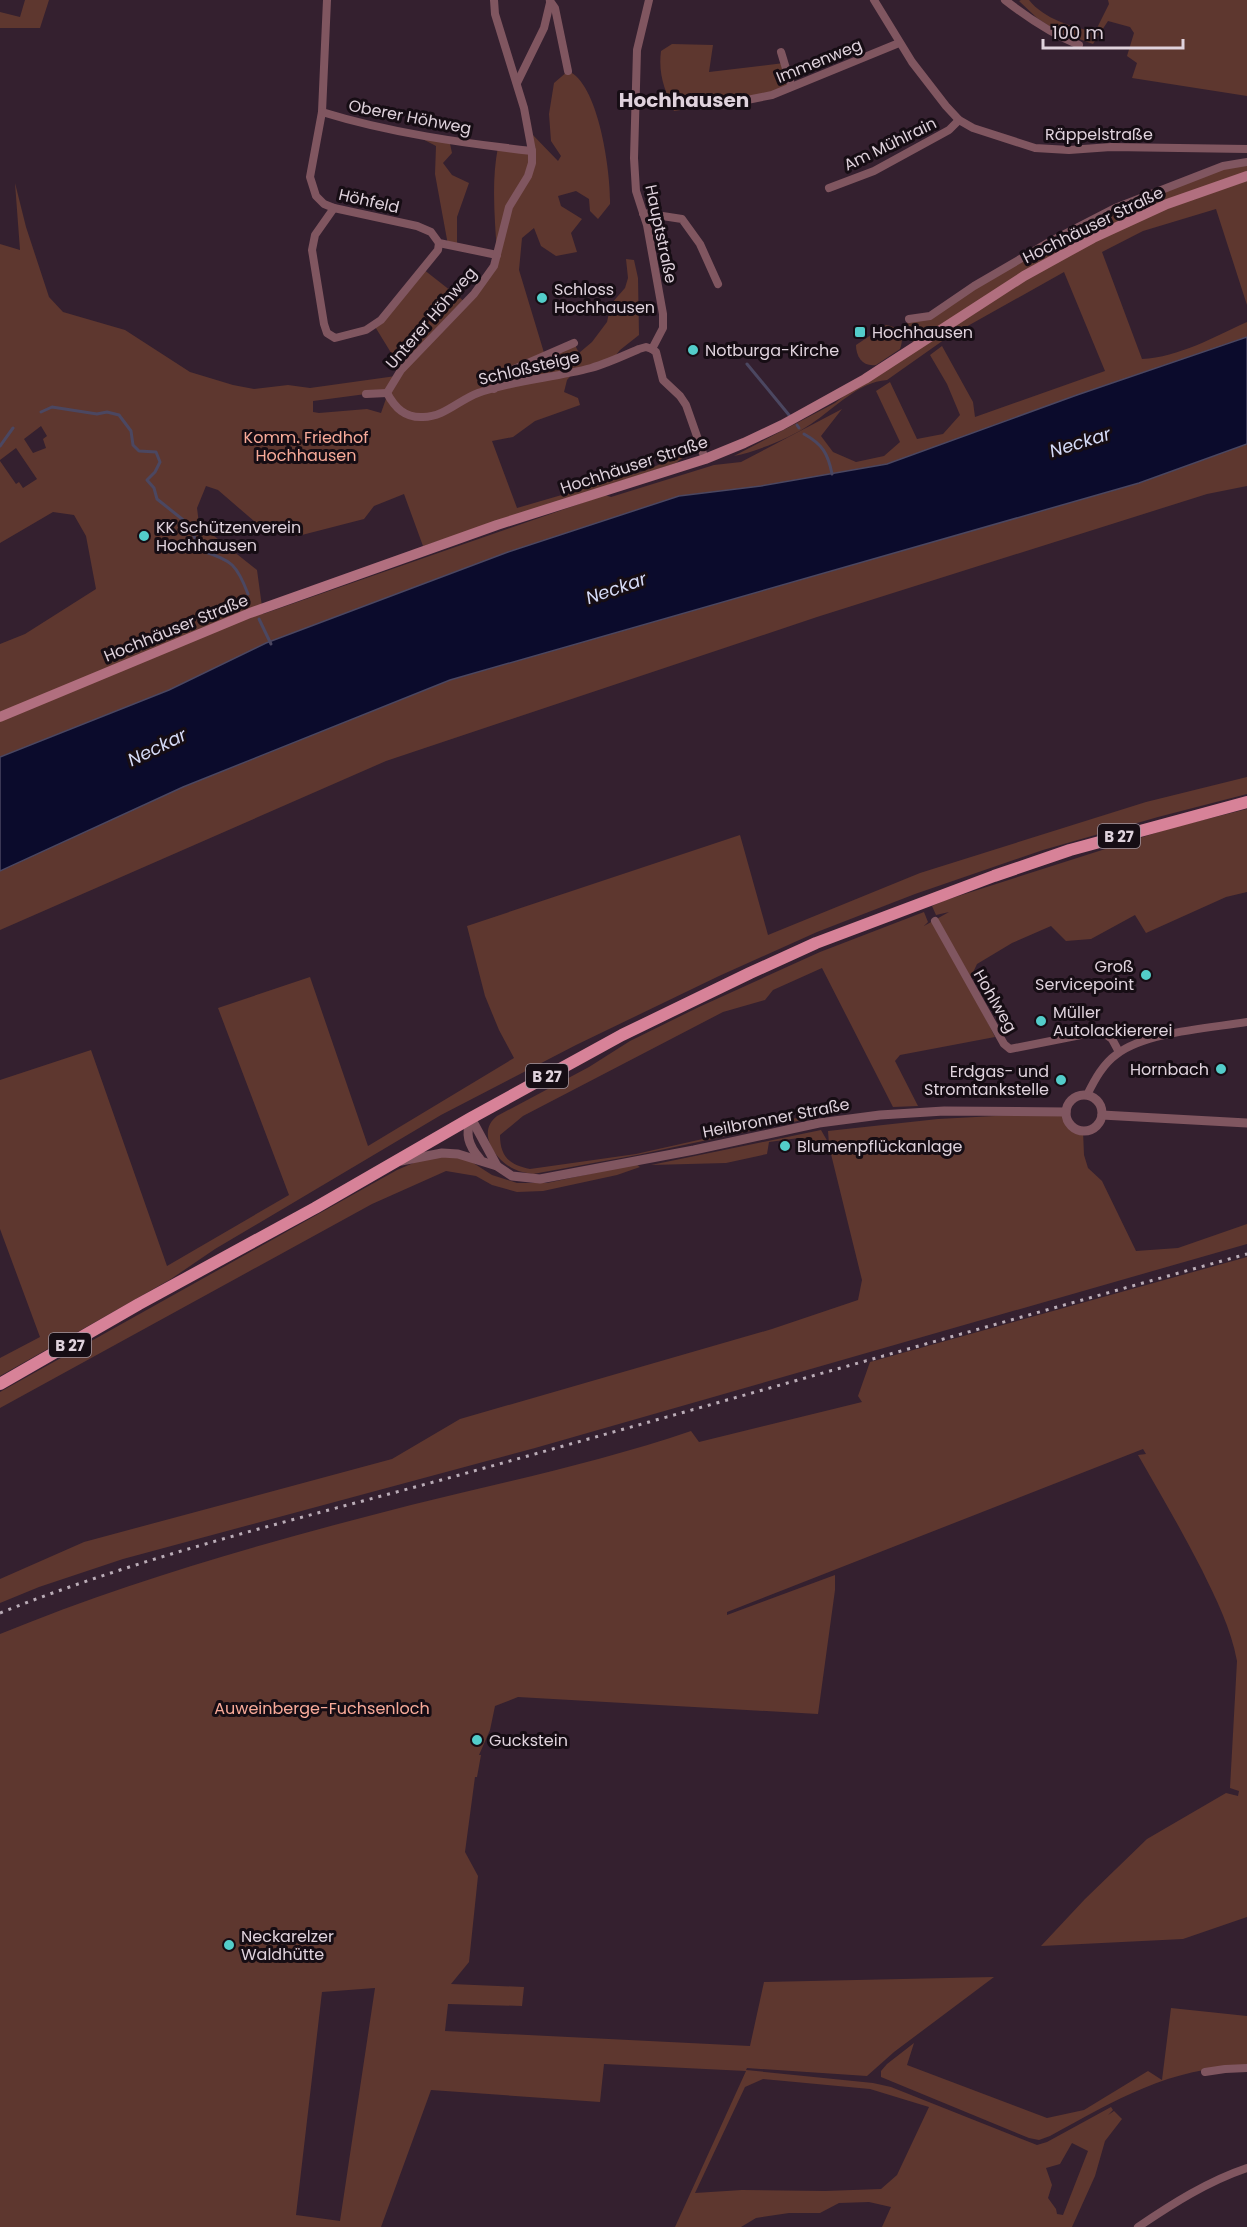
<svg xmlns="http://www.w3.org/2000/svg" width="1247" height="2227" font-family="Poppins,sans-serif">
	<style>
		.green { fill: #5e372f; fill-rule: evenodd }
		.water { fill: #0b0b2c; stroke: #4b4761; stroke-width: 1.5 }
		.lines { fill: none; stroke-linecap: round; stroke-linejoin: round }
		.stream { stroke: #4b4761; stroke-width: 3 }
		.minor { stroke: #805660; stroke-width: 8 }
		.tertiary { stroke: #805660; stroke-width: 9 }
		.secondary { stroke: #b16f7f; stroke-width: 10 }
		.primary { stroke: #d78298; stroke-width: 12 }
		.rail { stroke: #baacb7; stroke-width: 3; stroke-dasharray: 3 6; stroke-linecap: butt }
		.poi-dot { fill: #53cdca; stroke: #160d14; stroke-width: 2 }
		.labels { text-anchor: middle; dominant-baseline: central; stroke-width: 6; stroke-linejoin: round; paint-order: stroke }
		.shield { fill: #160d14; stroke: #a397a0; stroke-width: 1.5 }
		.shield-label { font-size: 15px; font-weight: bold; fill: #dfd2dc }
		.street-label { font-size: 16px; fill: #dfd2dc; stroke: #160d14 }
		.poi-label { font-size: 16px; fill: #dfd2dc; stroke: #160d14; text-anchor: start }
		.park-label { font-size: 16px; fill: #f8aa99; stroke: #160d14 }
		.water-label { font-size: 18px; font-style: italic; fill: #d5daf6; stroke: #160d14 }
		.quarter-label { font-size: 20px; font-weight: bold; fill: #dfd2dc; stroke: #160d14 }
	</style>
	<rect width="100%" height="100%" fill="#34202f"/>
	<g class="green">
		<polygon points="25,0 49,0 40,28 0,28 0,12 20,17"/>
		<path d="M 1021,0 L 1029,0 C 1044,19 1072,27 1095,32 L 1109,4 L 1108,0 L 1247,0 L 1247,96 L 1132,78 L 1137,63 L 1127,56 L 1134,33 L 1130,27 L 1108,21 L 1093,44 L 1057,31 L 1037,18 L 1019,1 Z"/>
		<path d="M 672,44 L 713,45 L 709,72 L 784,63 L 791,85 L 747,100 L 674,111 C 665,90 658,75 661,51 Z"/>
		<path d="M 568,71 C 599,83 611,174 610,204 L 598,219 L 590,211 L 589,199 L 576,191 L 558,196 L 561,206 L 582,219 L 571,233 L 577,252 L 556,256 L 541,246 L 534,228 L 522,238 L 519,270 L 545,356 L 574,343 L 579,353 L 592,342 L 607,322 L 611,304 L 625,288 L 628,278 L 626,259 L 634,260 L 638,278 L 639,335 L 620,350 L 611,361 L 575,371 L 567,380 L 564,392 L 578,398 L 580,405 L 535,421 L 513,437 L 492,441 L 517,508 L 644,471 L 670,460 L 676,451 L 681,448 L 691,451 L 676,463 L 423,546 L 404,494 L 374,506 L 364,519 L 298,536 L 262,528 L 218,490 L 206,486 L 197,508 L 199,524 L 257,570 L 263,614 L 605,495 L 611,497 L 714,465 L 741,462 L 842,409 L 821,436 L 833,452 L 856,462 L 884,456 L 900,442 L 876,391 L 890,382 L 917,439 L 943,434 L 960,415 L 947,384 L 930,355 L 942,346 L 973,402 L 975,417 L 1105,371 L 1064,272 L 948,337 L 887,380 C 858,382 834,409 811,424 C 790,438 758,451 734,456 L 835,403 L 865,379 L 916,346 L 904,329 L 909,319 L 930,316 L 1051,241 L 1181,181 L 1247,162 L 1247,305 L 1216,209 L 1143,231 L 1102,252 L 1142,359 C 1179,357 1214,337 1247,322 L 1247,337 L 1077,395 L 887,464 L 761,486 L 679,496 L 508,552 L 266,643 L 169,690 L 0,757 L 0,644 L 25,634 L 96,589 L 86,536 L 74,515 L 53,512 L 0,543 L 0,461 L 16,484 L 19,482 L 23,488 L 37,479 L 16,448 L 0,460 L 0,244 L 20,250 L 15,183 L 26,227 L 49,297 L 63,312 L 125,330 L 190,372 L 233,385 L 254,389 L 288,385 L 310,388 L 396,376 L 401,369 L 374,325 L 423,269 L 465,302 L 497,255 C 495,219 491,183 498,147 L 532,151 L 529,131 L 558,161 L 561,156 L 551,141 L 549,114 L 554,83 ZM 388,393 L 381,413 L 367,409 L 319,413 L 313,412 L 313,401 L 366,394 ZM 41,426 L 47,436 L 43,439 L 46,448 L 33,453 L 24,439 Z"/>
		<polygon points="409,132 449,139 452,153 443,163 452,175 469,183 457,217 457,247 448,245 435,174 436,146"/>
		<path d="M 886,325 C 899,327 905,336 900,349 L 876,365 C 863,367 856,357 856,345 Z"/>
		<polygon points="1247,444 1247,486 1207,494 817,617 386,761 0,930 0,871 183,787 450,680 1139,483"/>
		<polygon points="1247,777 1247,794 1158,817 1043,850 915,894 817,932 719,976 576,1045 441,1115 215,1249 171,1279 0,1376 0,1358 40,1337 0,1229 0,1080 91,1050 167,1266 289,1195 218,1008 310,977 368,1146 514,1058 499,1030 485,996 467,926 740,835 768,935 920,873 1146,802"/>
		<path d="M 1247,809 L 1247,892 L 1226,897 L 1146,933 L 1135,915 L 1091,939 L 1066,941 L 1051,926 L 1012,943 L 977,964 L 968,983 L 995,1037 L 900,1055 L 895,1061 L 918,1106 L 893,1107 L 822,968 L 773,990 L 765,1000 L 723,1012 L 523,1116 L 500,1135 C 500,1156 509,1165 530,1169 L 636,1154 L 805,1116 L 807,1119 L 637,1155 L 533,1174 C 527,1173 520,1172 514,1169 C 495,1160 476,1132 497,1116 L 589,1067 L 630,1041 L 699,1007 L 820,952 L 924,912 L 928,922 L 924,926 L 949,912 L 936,915 L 932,906 L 946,900 L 1171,828 Z"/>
		<path d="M 1066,1112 C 1068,1123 1073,1128 1083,1131 L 1084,1155 L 1088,1168 L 1102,1181 L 1136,1251 L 1178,1248 L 1247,1224 L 1247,1244 L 535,1448 L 123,1559 L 39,1587 L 0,1603 L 0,1579 L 84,1542 L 392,1459 L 460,1419 L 772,1329 L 858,1300 L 862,1280 L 829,1146 L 801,1149 L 799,1138 L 769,1142 L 767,1154 L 726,1163 L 651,1165 L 821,1130 L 829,1144 L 828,1131 L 938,1119 Z"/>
		<polygon points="442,1155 467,1159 492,1175 517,1183 547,1183 636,1164 640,1167 617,1175 543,1191 517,1192 492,1185 476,1176 446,1171 372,1204 0,1408 0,1392 397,1170 418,1161"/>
		<path d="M 1247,1257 L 1247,1917 L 1183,1939 L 1041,1946 L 1085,1899 L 1147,1839 L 1226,1793 L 1238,1796 L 1239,1791 L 1230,1788 L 1237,1661 C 1231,1628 1216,1599 1202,1570 C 1182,1531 1160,1493 1138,1455 L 1146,1454 L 1143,1449 L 727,1612 L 727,1615 L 835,1575 L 835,1590 L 818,1714 L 518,1697 L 495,1706 L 490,1730 L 479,1755 L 481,1755 L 477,1777 L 475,1777 L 465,1852 L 478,1876 L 469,1962 L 451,1984 L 524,1987 L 522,2006 L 448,2004 L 445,2031 L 750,2046 L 764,1982 L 994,1977 L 894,2052 L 867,2076 L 747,2068 L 746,2070 L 873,2083 L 891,2087 L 1037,2145 L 1047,2142 L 1111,2107 L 1113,2110 L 1108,2115 L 1114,2111 L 1122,2119 L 1105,2141 L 1095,2176 L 1072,2227 L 882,2227 L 891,2207 L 869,2202 L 839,2203 L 820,2213 L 789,2213 L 756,2218 L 741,2227 L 675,2227 L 746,2071 L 604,2064 L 600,2102 L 431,2090 L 381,2227 L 0,2227 L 0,1634 C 134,1579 270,1541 411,1505 C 505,1482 600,1462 691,1431 L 699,1442 L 862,1402 L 858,1396 L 870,1362 ZM 375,1988 L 340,2221 L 296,2215 L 322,1992 ZM 763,2079 L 870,2089 L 929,2107 L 897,2175 L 881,2189 L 825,2191 L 742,2190 L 695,2193 L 745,2087 ZM 1072,2143 L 1088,2151 L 1063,2215 L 1057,2214 L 1056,2209 L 1048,2198 L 1052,2185 L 1046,2168 L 1060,2164 Z"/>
		<path d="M 1171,2008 L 1247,2016 L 1247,2066 C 1169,2067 1116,2100 1050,2136 L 1039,2140 L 1029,2138 L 881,2077 L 881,2071 L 887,2064 L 914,2043 L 907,2065 L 1047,2118 L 1084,2110 L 1148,2071 L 1162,2080 Z"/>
	</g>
	<polygon class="water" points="1247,337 1247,444 1139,483 450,680 183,787 0,871 0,757 169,690 266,643 508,552 679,496 761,486 887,464 1077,395"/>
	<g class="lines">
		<g class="stream">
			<polyline points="747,364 789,415"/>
			<path d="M 41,412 L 52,407 L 97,414 L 107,412 L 119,415 L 131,431 L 133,445 L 139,451 L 156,452 L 160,462 L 155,472 L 147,480 L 154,488 L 157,499 L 187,523 L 202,551 C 232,560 237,565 248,594"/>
			<polyline points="797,425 799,428"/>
			<path d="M 804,434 C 822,444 828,453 832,474"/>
			<polyline points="0,446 13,428"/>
			<polyline points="259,619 271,644"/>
		</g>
		<g class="minor">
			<polyline points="327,0 322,112 310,177 316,196 324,204 334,208 417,226 431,232 439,243 497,255"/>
			<polyline points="649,0 637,50 634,158 636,191 647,225 663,314 663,328 652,349"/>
			<polyline points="874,0 912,62 946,106 959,120 973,128 1035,148 1069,150 1111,147 1247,149"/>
			<path d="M 1005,0 C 1028,18 1052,34 1079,45"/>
			<polyline points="550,1 555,8 568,71"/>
			<polyline points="781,52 791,85"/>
			<polyline points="517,83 544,28 550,3"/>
			<polyline points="747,100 772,95 899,43"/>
			<path d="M 322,112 C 390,133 462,143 532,151"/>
			<polyline points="829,188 874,171 949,130 959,120"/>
			<polyline points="334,208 315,235 312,250 324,324 327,333 335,338 366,330 381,320 438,250 439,243"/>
			<polyline points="643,213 682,219 700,244 718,284"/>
			<polyline points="909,319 930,316 974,286 1051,241 1115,208 1223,166 1247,162"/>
			<polyline points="652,349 656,352 663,380 680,396 686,405 705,459"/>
			<polyline points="494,389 498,376 574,343"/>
			<polyline points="387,393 401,370 474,294 494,266 509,207 528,176 532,163 532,151 524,108 495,14 494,0"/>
			<path d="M 387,393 C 395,408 405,418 423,417 C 444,417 459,400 478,393 C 514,380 554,378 591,368 C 608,363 623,356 639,349 L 646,347 L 652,349"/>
			<polyline points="366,394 387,393"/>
			<polyline points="935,921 1004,1044 1010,1049 1101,1031 1112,1039 1119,1052"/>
			<path d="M 1087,1095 C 1095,1079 1103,1064 1117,1054 C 1145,1032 1211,1028 1247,1022"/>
			<polyline points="1205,2072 1225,2069 1247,2068"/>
			<path d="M 1138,2227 C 1172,2204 1208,2181 1247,2168"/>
		</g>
		<g class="tertiary">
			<circle cx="1084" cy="1113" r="18"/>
			<polyline points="1102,1115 1247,1123"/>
			<polyline points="471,1118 497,1166"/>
			<path d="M 471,1118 C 465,1134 468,1145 480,1159"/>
			<polyline points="401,1161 442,1153 458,1154 497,1166 512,1176 540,1179 694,1150 819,1123 880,1115 944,1111 1066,1112"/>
		</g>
		<polyline class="secondary" points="0,717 250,613 497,525 705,459 744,443 782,425 865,379 1024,276 1093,238 1167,204 1247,176"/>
		<polyline class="primary" points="0,1384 139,1304 315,1208 471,1118 622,1035 750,973 816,943 994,876 1070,850 1247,802"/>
		<path class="rail" d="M 0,1613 C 155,1551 320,1514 481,1469 C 736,1398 991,1325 1247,1254"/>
	</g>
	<g class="poi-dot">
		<circle cx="542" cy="298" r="6"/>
		<rect x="854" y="326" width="12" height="12" rx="3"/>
		<circle cx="693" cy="350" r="6"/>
		<circle cx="144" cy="536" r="6"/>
		<circle cx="1146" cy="975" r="6"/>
		<circle cx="1041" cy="1021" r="6"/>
		<circle cx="1221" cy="1069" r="6"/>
		<circle cx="1061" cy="1080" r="6"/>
		<circle cx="785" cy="1146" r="6"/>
		<circle cx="477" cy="1740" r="6"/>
		<circle cx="229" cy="1945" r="6"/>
	</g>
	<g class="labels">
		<g class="shield">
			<rect x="1098" y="824" width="42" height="24" rx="4.5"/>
			<rect x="526" y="1064" width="42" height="24" rx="4.5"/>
			<rect x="49" y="1333" width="42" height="24" rx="4.5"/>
		</g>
		<g class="shield-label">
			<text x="1119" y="836">B 27</text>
			<text x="547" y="1076">B 27</text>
			<text x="70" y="1345">B 27</text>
		</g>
		<g class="street-label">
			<text transform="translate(819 61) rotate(-22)">Immenweg</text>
			<text transform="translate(410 117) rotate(11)">Oberer Höhweg</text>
			<text x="1099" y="134">Räppelstraße</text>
			<text transform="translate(890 144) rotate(-26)">Am Mühlrain</text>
			<text transform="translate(369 201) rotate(13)">Höhfeld</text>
			<text transform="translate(1093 225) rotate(-26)">Hochhäuser Straße</text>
			<text transform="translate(661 234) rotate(78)">Hauptstraße</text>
			<text transform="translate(431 318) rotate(-49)">Unterer Höhweg</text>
			<text transform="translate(529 368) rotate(-13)">Schloßsteige</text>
			<text transform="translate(634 465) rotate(-18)">Hochhäuser Straße</text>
			<text transform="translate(176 628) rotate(-22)">Hochhäuser Straße</text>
			<text transform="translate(995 1001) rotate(60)">Hohlweg</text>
			<text transform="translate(776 1118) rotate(-11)">Heilbronner Straße</text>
		</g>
		<g class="poi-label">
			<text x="554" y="289">Schloss<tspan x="554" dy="18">Hochhausen</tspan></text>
			<text x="872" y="332">Hochhausen</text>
			<text x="705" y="350">Notburga-Kirche</text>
			<text x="156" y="527">KK Schützenverein<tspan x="156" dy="18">Hochhausen</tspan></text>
			<text x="1134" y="966" text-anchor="end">Groß<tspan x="1134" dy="18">Servicepoint</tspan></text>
			<text x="1053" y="1012">Müller<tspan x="1053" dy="18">Autolackiererei</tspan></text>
			<text x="1209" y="1069" text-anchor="end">Hornbach</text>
			<text x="1049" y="1071" text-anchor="end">Erdgas- und<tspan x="1049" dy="18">Stromtankstelle</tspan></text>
			<text x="797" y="1146">Blumenpflückanlage</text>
			<text x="489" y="1740">Guckstein</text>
			<text x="241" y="1936">Neckarelzer<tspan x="241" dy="18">Waldhütte</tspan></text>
		</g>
		<g class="park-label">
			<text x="306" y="437">Komm. Friedhof<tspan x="306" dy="18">Hochhausen</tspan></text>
			<text x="322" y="1708">Auweinberge-Fuchsenloch</text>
		</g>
		<g class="water-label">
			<text transform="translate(1080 442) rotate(-17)">Neckar</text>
			<text transform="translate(616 588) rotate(-19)">Neckar</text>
			<text transform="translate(157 747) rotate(-26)">Neckar</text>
		</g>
		<g class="quarter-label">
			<text x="684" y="100">Hochhausen</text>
		</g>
	</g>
	<path d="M1043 39v9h140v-9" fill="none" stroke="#dfd2dc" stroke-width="3"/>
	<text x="1052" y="39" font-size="18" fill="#dfd2dc" stroke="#160d14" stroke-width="4.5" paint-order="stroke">100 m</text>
</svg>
